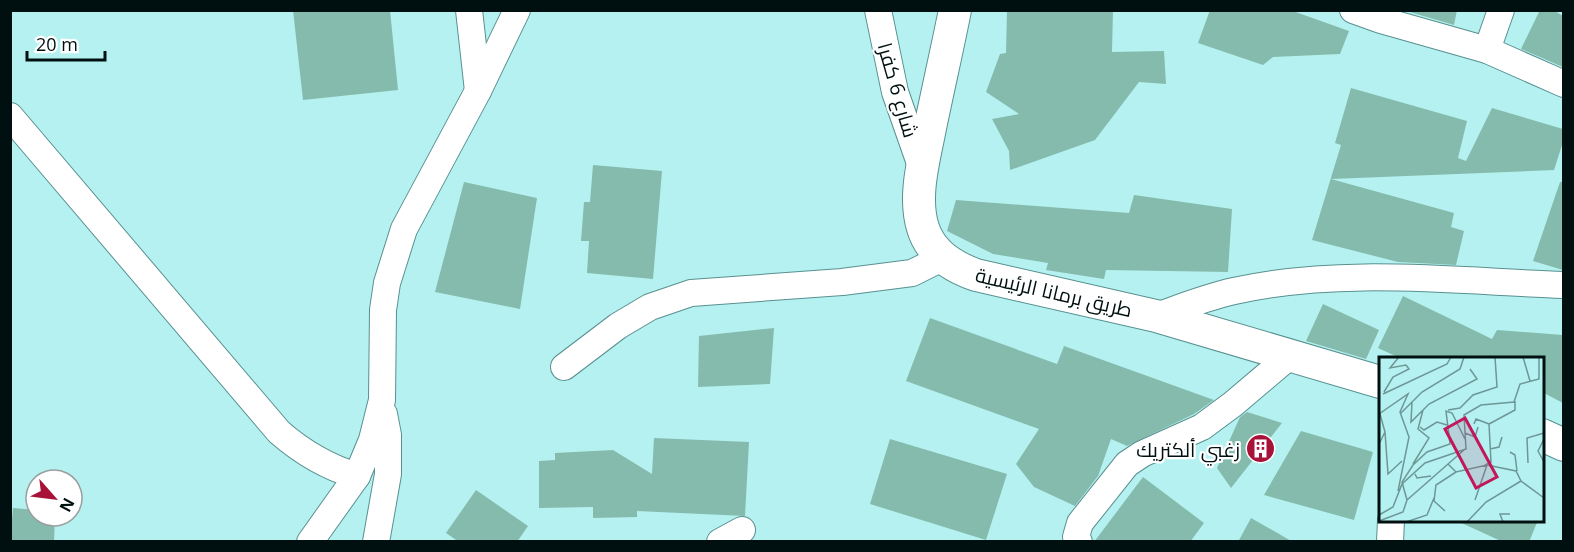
<svg xmlns="http://www.w3.org/2000/svg" width="1574" height="552" font-family="'Open Sans',Cairo,sans-serif">
	<style>
		.building { fill: #85bbac }
		.lines { fill: none; stroke-linecap: round; stroke-linejoin: round }
		.minor-casing { stroke: #589090; stroke-width: 28 }
		.major-casing { stroke: #589090; stroke-width: 34 }
		.minor { stroke: #fff; stroke-width: 26 }
		.major { stroke: #fff; stroke-width: 32 }
		.labels { text-anchor: middle; dominant-baseline: central; stroke-width: 4.5; stroke-linejoin: round; paint-order: stroke }
		.street-label { font-size: 20px; fill: #001010; stroke: #fff }
		.poi-label { font-size: 20px; fill: #001010; stroke: #fff; text-anchor: end }
		.inset-road { fill: none; stroke: #6d9796; stroke-width: 1.5 }
		.view { fill: #c2185b; fill-opacity: 0.15; stroke: #c2185b; stroke-width: 3 }
		.inset-edge { fill: none; stroke: #001010; stroke-width: 3 }
	</style>
	<rect width="100%" height="100%" fill="#b5f1f0"/>
	<g class="building">
		<polygon points="293,10 390,10 398,90 303,100"/>
		<polygon points="1007,10 1113,10 1112,52 1164,51 1166,84 1139,82 1095,140 1010,170 1009,151 992,119 1019,114 986,92 1000,54 1006,53"/>
		<polygon points="1210,10 1290,10 1349,31 1340,54 1273,57 1263,65 1198,43"/>
		<polygon points="1403,10 1457,10 1454,25"/>
		<polygon points="1540,10 1553,10 1563,16 1563,67 1521,49"/>
		<polygon points="1351,88 1467,121 1458,158 1466,161 1492,108 1563,129 1563,142 1554,170 1331,179 1454,213 1451,227 1464,231 1456,265 1398,262 1312,240 1341,145 1335,143"/>
		<polygon points="593,165 662,171 653,279 587,273 589,241 581,241 584,202 590,202"/>
		<polygon points="464,182 537,198 520,309 435,292"/>
		<polygon points="1560,182 1563,182 1563,270 1533,261"/>
		<polygon points="1134,195 1232,209 1228,272 1106,270 1104,279 1046,270 1048,263 993,254 947,231 956,200 1129,213"/>
		<polygon points="1403,296 1492,339 1497,330 1563,335 1563,403 1542,392 1542,358 1400,358 1378,348"/>
		<polygon points="1323,304 1379,330 1366,359 1306,341"/>
		<polygon points="930,318 1057,364 1064,346 1214,400 1194,414 1127,446 1111,439 1098,476 1075,506 1034,487 1016,464 1039,429 906,381"/>
		<polygon points="774,328 770,384 698,387 699,336"/>
		<polygon points="1247,412 1282,423 1231,488 1217,468 1240,417"/>
		<polygon points="1301,431 1373,452 1354,520 1264,495"/>
		<polygon points="654,438 749,442 745,516 637,511 637,517 593,518 593,507 539,508 539,461 555,460 555,453 613,450 652,474"/>
		<polygon points="890,439 1007,474 986,540 870,504"/>
		<polygon points="1143,477 1204,523 1190,542 1094,542"/>
		<polygon points="476,490 528,526 517,542 459,542 446,533"/>
		<polygon points="13,508 36,510 36,516 55,516 54,542 10,542"/>
		<polygon points="1251,518 1293,542 1238,542"/>
		<polygon points="1455,520 1538,520 1529,542 1503,542"/>
	</g>
	<g class="lines">
		<defs>
			<g id="minor">
				<polyline points="469,10 478,91"/>
				<polyline points="878,10 895,92 922,169"/>
				<polyline points="1353,10 1381,20 1487,50 1564,84"/>
				<polyline points="1487,50 1501,10"/>
				<path d="M 10,116 L 279,432 C 303,453 327,467 357,476"/>
				<path d="M 1156,316 C 1182,307 1207,297 1234,291 C 1341,267 1455,281 1564,285"/>
				<polyline points="564,367 618,326 650,307 691,293 842,282 912,273 942,258"/>
				<polyline points="310,542 357,476 372,440 382,400 383,310 387,283 404,229 478,91 517,10"/>
				<polyline points="376,542 388,474 388,435 384,414"/>
				<polyline points="720,542 742,530"/>
				<polyline points="1079,542 1076,537 1080,523 1127,464 1142,454 1202,427 1233,404 1292,354"/>
				<polyline points="1390,542 1391,520"/>
			</g>
			<g id="major">
				<path d="M 955,10 C 947,50 938,89 930,128 C 924,159 913,197 923,228 C 931,254 953,267 976,275 L 1156,316 L 1380,382"/>
				<polyline points="1542,435 1564,445"/>
			</g>
		</defs>
		<use href="#minor" class="minor-casing"/>
		<use href="#major" class="major-casing"/>
		<use href="#minor" class="minor"/>
		<use href="#major" class="major"/>
	</g>
	<defs>
		<symbol id="building-disc" viewBox="-11 -11 22 22"><circle r="9.5" fill="#a91238" stroke="#fff"/><path d="M-4-6H4V6H1V3H-1V6H-4ZM-2.5-4.3h1.7v1.8h-1.7ZM.8-4.3h1.7v1.8H.8ZM-2.5-1h1.7V.8h-1.7ZM.8-1h1.7V.8H.8Z" fill="#fff"/></symbol>
	</defs>
	<g fill-rule="evenodd">
		<use href="#building-disc" x="1244" y="432" width="33" height="33"/>
	</g>
	<g class="labels">
		<g class="street-label">
			<text transform="translate(898 90) rotate(74)">شارع 6 كفرا</text>
			<text transform="translate(1054 292) rotate(13)">طريق برمانا الرئيسية</text>
		</g>
		<g class="poi-label">
			<text x="1240" y="449">زغبي ألكتريك</text>
		</g>
	</g>
	<g transform="translate(1379 357)">
		<rect width="165" height="165" fill="#b5f1f0"/>
		<path class="inset-road" d="M 144,0 L 151,24M 5,35 L 14,20 L 30,12 L 27,8 L 11,11 L 20,0M 4,37 L 68,7 L 72,0M 33,45 L 32,65 L 50,47 L 98,22 L 91,12M 69,53 L 81,51 L 94,38 L 118,30 L 116,0M 0,57 L 29,37 L 21,55 L 30,80 L 19,134M 21,57 L 43,35 L 81,12 L 85,0M 95,67 L 97,62 L 110,67M 41,70 L 45,73 L 58,65 L 68,68M 6,75 L 9,117 L 23,104M 86,76 L 96,80 L 99,70M 165,82 L 159,94 L 165,105M 0,87 L 6,75 L 1,57M 111,92 L 120,90 L 123,80M 131,95 L 136,98 L 138,114M 149,106 L 148,81 L 165,76M 34,107 L 50,81 L 39,72 L 44,53M 69,107 L 77,115 L 108,108 L 137,114 L 142,124 L 165,141M 106,108 L 112,105 L 110,67 L 136,53 L 136,44M 36,117 L 38,121 L 52,119M 28,143 L 85,93M 96,143 L 108,108M 66,154 L 55,144 L 57,128 L 77,115M 0,158 L 14,150 L 23,127 L 46,106 L 87,92 L 85,58 L 102,48 L 135,45 L 141,27 L 160,22 L 160,0M 0,164 L 24,155 L 28,143 L 23,125 L 34,108 L 48,95 L 71,87 L 67,54 L 73,56 L 86,82M 27,165 L 48,158 L 55,141M 88,165 L 107,145 L 142,124M 124,165 L 121,157 L 131,157"/>
		<path class="view" d="M 86,61 L 118,120 L 97,131 L 66,72 Z"/>
		<rect width="165" height="165" class="inset-edge"/>
	</g>
	<rect width="1574" height="552" fill="none" stroke="#001010" stroke-width="24"/>
	<g transform="translate(54 498) rotate(118)"><circle r="28" fill="#ffffff" stroke="#999f9f" stroke-width="1.5"/>
	<path d="M0-4.5L10 22L0 15L-10 22Z" fill="#a91238"/>
	<text y="-9" font-size="16" font-weight="bold" text-anchor="middle" fill="#001010">N</text>
	</g>
	<path d="M27 51v9h78v-9" fill="none" stroke="#001010" stroke-width="3"/>
	<text x="36" y="51" font-size="18" fill="#001010" stroke="#ffffff" stroke-width="4.5" paint-order="stroke">20 m</text>
</svg>
